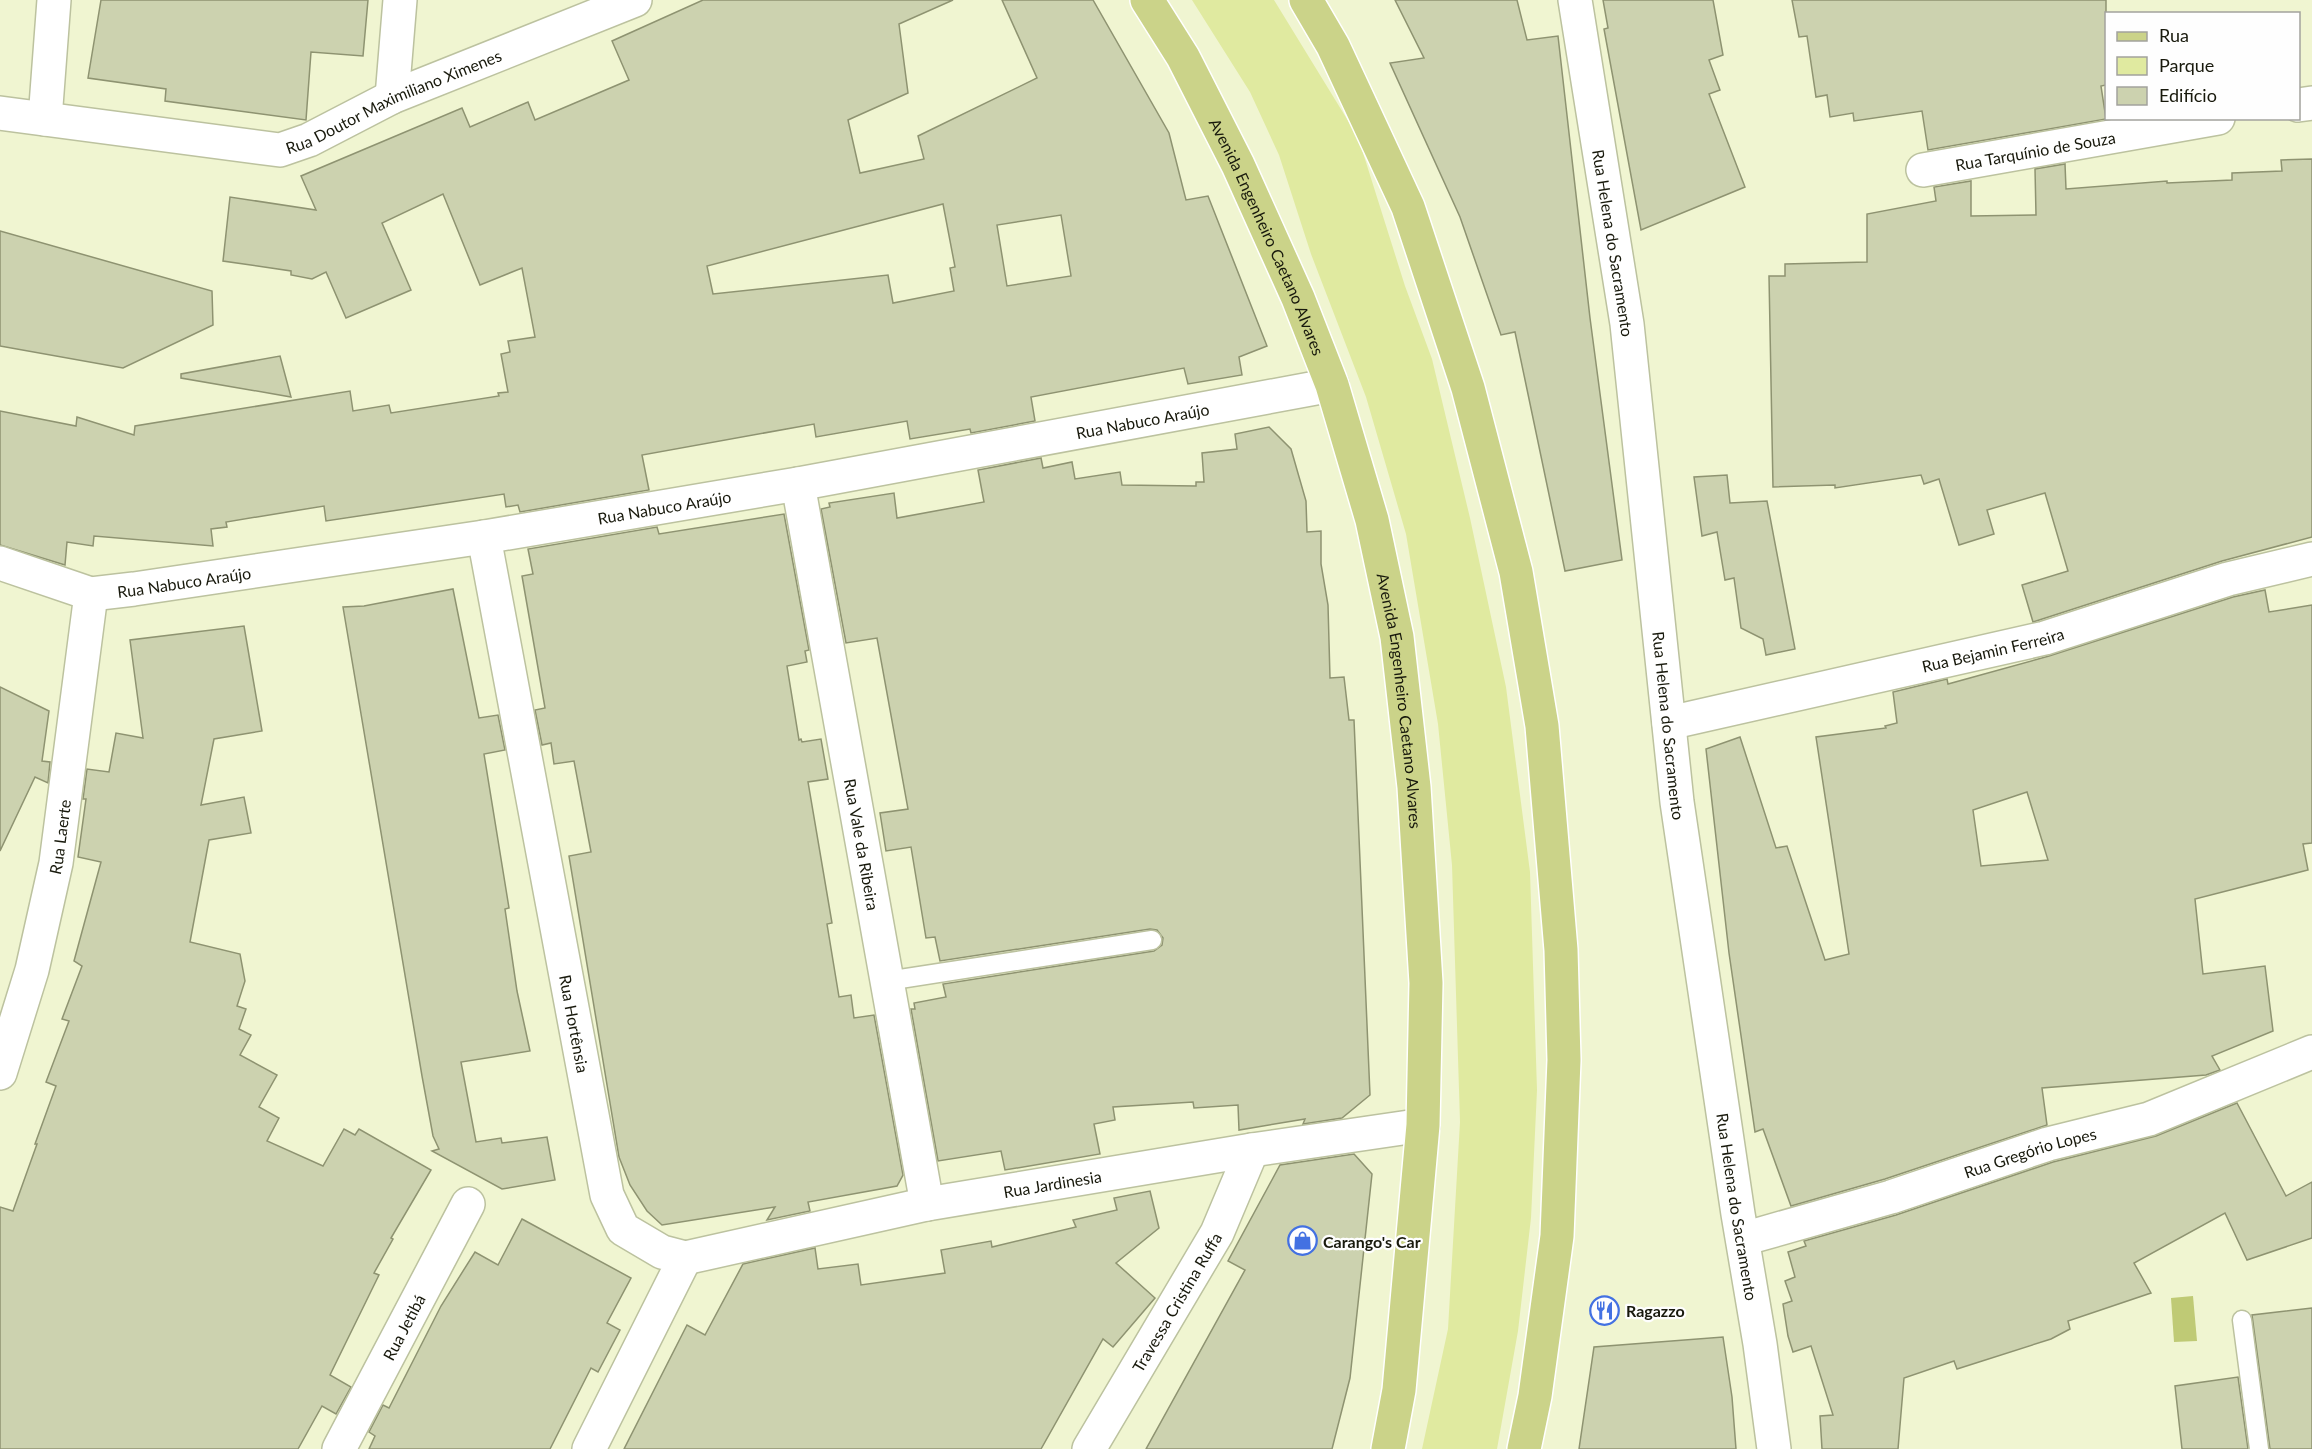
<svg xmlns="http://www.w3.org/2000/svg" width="2312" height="1449" font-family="Lato,sans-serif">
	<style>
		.green { fill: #e0eaa0 }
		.water { fill: #bfca75 }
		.building { fill: #ccd2af; stroke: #8e9371; stroke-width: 1.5; fill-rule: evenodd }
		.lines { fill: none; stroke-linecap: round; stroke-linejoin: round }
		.service-casing { stroke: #bcc29f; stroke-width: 21 }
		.minor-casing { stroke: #bcc29f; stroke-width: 36 }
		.tertiary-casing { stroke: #bcc29f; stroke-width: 36 }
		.primary-casing { stroke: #fff; stroke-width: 36 }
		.service { stroke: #fff; stroke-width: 18 }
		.minor { stroke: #fff; stroke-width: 33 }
		.tertiary { stroke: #fff; stroke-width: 33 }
		.primary { stroke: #cbd389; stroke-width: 33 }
		.labels { text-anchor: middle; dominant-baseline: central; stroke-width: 4.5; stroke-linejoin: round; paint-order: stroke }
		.street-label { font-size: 16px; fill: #18190c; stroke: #fefefe }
		.poi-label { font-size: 16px; font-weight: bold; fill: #18190c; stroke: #fefefe; text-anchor: start }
	</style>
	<rect width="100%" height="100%" fill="#f0f5d1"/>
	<polygon class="green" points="1192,0 1274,0 1358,137 1405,286 1432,359 1470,518 1506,687 1530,872 1537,1090 1531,1218 1518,1331 1497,1449 1422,1449 1448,1329 1460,1122 1452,865 1438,724 1406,534 1366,397 1311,254 1279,155 1250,92"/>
	<polygon class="water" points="2193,1296 2197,1341 2174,1342 2171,1298"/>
	<g class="building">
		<polygon points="101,0 368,0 363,56 311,52 306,120 165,101 166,89 88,78"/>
		<path d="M 703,0 L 953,0 L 899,24 L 908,93 L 848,120 L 860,173 L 924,159 L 918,136 L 1037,78 L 1002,0 L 1093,0 L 1169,133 L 1186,200 L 1208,196 L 1267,346 L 1239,357 L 1242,375 L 1188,384 L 1184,368 L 1031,397 L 1035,421 L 971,433 L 970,429 L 910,439 L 907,421 L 816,437 L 814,424 L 642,455 L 649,490 L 520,512 L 518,505 L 506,507 L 504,494 L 326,521 L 324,506 L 226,522 L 227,527 L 211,529 L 213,546 L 94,536 L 93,546 L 67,542 L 65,565 L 0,545 L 0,411 L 76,426 L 77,417 L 134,435 L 135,426 L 350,391 L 353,411 L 389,405 L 391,413 L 499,396 L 498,393 L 508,392 L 501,354 L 510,352 L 508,341 L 535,337 L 522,268 L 480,285 L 443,194 L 382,223 L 411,290 L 346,318 L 326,272 L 312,279 L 291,275 L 291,271 L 223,261 L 230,197 L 316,210 L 301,176 L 462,108 L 470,127 L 528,102 L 535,120 L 629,80 L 612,41 ZM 943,204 L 955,267 L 950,268 L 954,291 L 893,303 L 888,275 L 713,294 L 707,266 ZM 1061,215 L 1071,276 L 1007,286 L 997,225 Z"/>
		<polygon points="1395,0 1517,0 1527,40 1558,36 1590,318 1622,560 1565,571 1515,332 1501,335 1460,217 1390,63 1424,58"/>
		<polygon points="1603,0 1713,0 1723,55 1709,60 1720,90 1709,94 1745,187 1641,230 1604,29 1608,28"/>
		<polygon points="1792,0 2106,0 2106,85 2101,86 2106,119 1928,150 1922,111 1854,121 1853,113 1830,117 1827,95 1816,97 1807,36 1799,37"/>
		<polygon points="2312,159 2312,537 2222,561 2033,622 2022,585 2068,571 2045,493 1987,510 1994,534 1959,545 1939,479 1924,484 1921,475 1835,488 1835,485 1773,487 1769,276 1785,276 1785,264 1867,262 1867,214 1936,201 1934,187 1971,181 1971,216 2036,215 2035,169 2065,164 2066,189 2167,181 2167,183 2232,180 2232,173 2282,171 2281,160"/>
		<polygon points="0,231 212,291 213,325 123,368 0,346"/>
		<polygon points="280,356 291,397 181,378 181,374"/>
		<polygon points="1269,427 1291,449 1306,501 1307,532 1321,531 1321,564 1328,605 1330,678 1344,677 1349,720 1354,720 1370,1095 1342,1118 1303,1124 1305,1119 1239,1130 1238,1105 1194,1108 1193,1102 1113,1107 1115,1120 1094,1124 1100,1154 1005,1170 1001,1151 938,1161 911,1009 915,1009 914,1003 946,997 943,984 1154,951 1162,945 1163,938 1157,930 1150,929 940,961 935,937 926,938 911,847 886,851 880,813 908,809 877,638 846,643 821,509 830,507 829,503 894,493 897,518 984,502 978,470 1041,458 1043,468 1072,462 1075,479 1120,472 1122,485 1196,486 1196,482 1204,482 1202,453 1237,449 1235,434"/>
		<polygon points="1727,475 1730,503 1767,501 1795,649 1766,655 1763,639 1741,628 1734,578 1725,580 1717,532 1702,536 1694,477"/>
		<polygon points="784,514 809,650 805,651 807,662 787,666 799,740 801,739 802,742 821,739 828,779 808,782 832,923 827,924 839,997 851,995 854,1018 874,1015 903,1175 897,1186 808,1202 810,1211 767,1220 775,1207 662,1225 647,1211 630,1185 619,1157 569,856 591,852 574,761 554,764 551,743 542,745 535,710 545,708 522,576 533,574 528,549 657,527 659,534"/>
		<polygon points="453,589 479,718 498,715 505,750 484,754 509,908 505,909 517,991 530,1051 461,1062 476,1142 501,1138 502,1143 547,1137 555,1180 502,1189 432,1151 439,1149 433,1136 422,1076 343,607 364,606"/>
		<path d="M 2265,590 L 2269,612 L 2312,605 L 2312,843 L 2303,844 L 2308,870 L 2195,899 L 2203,974 L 2265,966 L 2273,1031 L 2212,1056 L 2220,1070 L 2206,1075 L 2042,1088 L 2047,1125 L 1885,1179 L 1791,1206 L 1763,1129 L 1755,1132 L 1729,953 L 1706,749 L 1740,737 L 1776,848 L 1787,846 L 1825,960 L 1849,954 L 1816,737 L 1886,728 L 1885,726 L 1897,723 L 1893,692 L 1947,679 L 1948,684 L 2049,656 L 2233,597 ZM 2027,792 L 2048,860 L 1981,866 L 1973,810 Z"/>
		<polygon points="244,626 262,731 214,739 201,805 244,797 251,833 209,840 190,942 240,954 245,981 237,1006 246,1009 239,1029 251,1035 240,1055 277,1075 259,1107 279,1118 267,1141 323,1166 344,1129 355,1135 359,1129 431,1170 391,1238 393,1239 374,1273 379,1275 330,1375 351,1387 336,1414 322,1406 298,1449 0,1449 0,1207 13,1211 37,1144 35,1144 56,1086 46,1082 69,1021 62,1019 82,966 74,961 101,862 78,857 86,799 83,799 87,769 109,772 116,733 143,738 130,640"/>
		<polygon points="0,687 49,711 42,761 50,762 48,783 35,777 0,851"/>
		<polygon points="2237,1103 2286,1196 2312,1182 2312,1238 2247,1260 2225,1213 2134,1263 2151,1293 2068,1321 2070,1329 2051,1339 1957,1369 1954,1361 1904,1378 1898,1449 1822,1449 1820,1416 1833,1415 1811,1346 1793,1352 1788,1336 1783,1304 1792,1301 1785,1281 1795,1277 1788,1252 1806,1246 1804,1241 1896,1215 2053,1162 2156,1136"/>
		<polygon points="1354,1154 1372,1174 1350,1378 1332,1449 1146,1449 1245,1270 1228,1261 1280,1165"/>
		<polygon points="1150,1191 1159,1228 1116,1263 1155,1298 1113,1347 1103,1339 1041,1449 624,1449 687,1325 705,1335 743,1264 815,1248 818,1269 858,1264 861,1285 945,1273 941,1250 991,1241 992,1247 1076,1227 1073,1220 1117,1210 1114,1198"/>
		<polygon points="522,1219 631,1278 607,1323 620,1330 598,1372 591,1368 550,1449 369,1449 375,1436 369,1432 383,1405 389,1408 441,1306 475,1252 498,1265"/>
		<polygon points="2312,1308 2312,1449 2270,1449 2252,1315"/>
		<polygon points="1723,1337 1732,1397 1736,1449 1579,1449 1594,1347"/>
		<polygon points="2238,1377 2248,1449 2182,1449 2175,1386"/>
	</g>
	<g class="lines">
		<defs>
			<g id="service">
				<polyline points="887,981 1152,940"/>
				<polyline points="2242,1320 2259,1449"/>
			</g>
			<g id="minor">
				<polyline points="392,97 400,0"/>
				<polyline points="2298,105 2312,103"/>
				<path id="s1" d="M 0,113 L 280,150 L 309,140 L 392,97 L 635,0"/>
				<polyline points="45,119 54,0"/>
				<path id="s2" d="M 1923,170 L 2218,118"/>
				<path id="s3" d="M 798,484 L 927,1204"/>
				<path id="s4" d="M 484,537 L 607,1195 L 623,1229 L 662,1252 L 685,1258 L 589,1449"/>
				<path id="s5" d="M 0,563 L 91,594 L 134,589 L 484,537 L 798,484 L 1332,385"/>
				<path id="s6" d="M 1669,723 L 2045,638 L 2228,579 L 2312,559"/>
				<path id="s7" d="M 0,1073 L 32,970 L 56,863 L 91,594"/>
				<path id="s8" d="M 1743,1239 L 1891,1197 L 2048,1144 L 2149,1119 L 2312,1052"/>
				<path id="s9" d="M 685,1258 L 927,1204 L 1252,1150 L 1423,1125"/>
				<path id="s10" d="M 339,1449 L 468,1204"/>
				<path id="s11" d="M 1089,1449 L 1217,1233 L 1252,1150"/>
			</g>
			<g id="tertiary">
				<path id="s12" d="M 1575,0 L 1627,324 L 1677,802 L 1738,1214 L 1760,1344 L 1774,1449"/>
			</g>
			<g id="primary">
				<path id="s13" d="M 1147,0 L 1183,57 L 1238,165 L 1298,298 L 1332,385 L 1372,520 L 1397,637 L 1414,787 L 1426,983 L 1423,1125 L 1399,1390 L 1388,1449"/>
				<polyline points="1306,0 1333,46 1408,207 1468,388 1516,572 1542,726 1561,950 1564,1060 1557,1236 1535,1396 1524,1449"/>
			</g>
		</defs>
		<use href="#service" class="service-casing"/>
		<use href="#minor" class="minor-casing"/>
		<use href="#tertiary" class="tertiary-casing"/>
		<use href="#primary" class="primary-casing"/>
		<use href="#service" class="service"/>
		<use href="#minor" class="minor"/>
		<use href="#tertiary" class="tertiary"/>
		<use href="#primary" class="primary"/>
	</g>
	<defs>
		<symbol id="shop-ring" viewBox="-11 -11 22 22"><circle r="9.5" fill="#fefefe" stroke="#4371e2" stroke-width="1.5"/><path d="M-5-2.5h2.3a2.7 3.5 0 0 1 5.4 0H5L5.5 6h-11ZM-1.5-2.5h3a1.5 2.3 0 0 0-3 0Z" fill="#4371e2"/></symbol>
		<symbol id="restaurant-ring" viewBox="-11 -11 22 22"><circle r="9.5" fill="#fefefe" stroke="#4371e2" stroke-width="1.5"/><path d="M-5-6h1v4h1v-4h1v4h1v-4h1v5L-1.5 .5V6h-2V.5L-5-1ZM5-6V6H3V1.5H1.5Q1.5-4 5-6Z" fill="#4371e2"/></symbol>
	</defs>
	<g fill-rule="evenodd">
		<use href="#shop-ring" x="1286" y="1224" width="33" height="33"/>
		<use href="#restaurant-ring" x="1588" y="1294" width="33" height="33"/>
	</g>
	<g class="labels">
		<g class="street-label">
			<text stroke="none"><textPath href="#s1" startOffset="406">Rua Doutor Maximiliano Ximenes</textPath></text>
			<text stroke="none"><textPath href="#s2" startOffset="114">Rua Tarquínio de Souza</textPath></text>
			<text stroke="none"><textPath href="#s13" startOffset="266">Avenida Engenheiro Caetano Alvares</textPath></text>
			<text stroke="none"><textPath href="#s12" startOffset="246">Rua Helena do Sacramento</textPath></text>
			<text stroke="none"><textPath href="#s5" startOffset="1162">Rua Nabuco Araújo</textPath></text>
			<text stroke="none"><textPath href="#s5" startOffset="676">Rua Nabuco Araújo</textPath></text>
			<text stroke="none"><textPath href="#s5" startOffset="190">Rua Nabuco Araújo</textPath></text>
			<text stroke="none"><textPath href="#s6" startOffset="332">Rua Bejamin Ferreira</textPath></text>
			<text stroke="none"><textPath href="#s13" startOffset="752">Avenida Engenheiro Caetano Alvares</textPath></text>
			<text stroke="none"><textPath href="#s12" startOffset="732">Rua Helena do Sacramento</textPath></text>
			<text stroke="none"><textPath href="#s7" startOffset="244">Rua Laerte</textPath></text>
			<text stroke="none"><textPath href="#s3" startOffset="366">Rua Vale da Ribeira</textPath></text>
			<text stroke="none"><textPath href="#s4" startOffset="495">Rua Hortênsia</textPath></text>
			<text stroke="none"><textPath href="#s8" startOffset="300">Rua Gregório Lopes</textPath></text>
			<text stroke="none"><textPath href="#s9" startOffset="375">Rua Jardinesia</textPath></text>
			<text stroke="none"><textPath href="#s12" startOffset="1218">Rua Helena do Sacramento</textPath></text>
			<text stroke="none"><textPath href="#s11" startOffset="171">Travessa Cristina Ruffa</textPath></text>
			<text stroke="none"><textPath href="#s10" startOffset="138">Rua Jetibá</textPath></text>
		</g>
		<g class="poi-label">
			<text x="1323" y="1241">Carango's Car</text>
			<text x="1626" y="1310">Ragazzo</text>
		</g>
	</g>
	<rect x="2105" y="12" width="195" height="108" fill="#fefefe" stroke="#a2a29d" stroke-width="1.5"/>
	<rect x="2117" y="32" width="30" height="9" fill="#cbd389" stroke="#a2a29d" stroke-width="1.5"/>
	<text x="2159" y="42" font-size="18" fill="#18190c">Rua</text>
	<rect x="2117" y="57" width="30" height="18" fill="#e0eaa0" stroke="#a2a29d" stroke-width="1.5"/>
	<text x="2159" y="72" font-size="18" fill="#18190c">Parque</text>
	<rect x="2117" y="87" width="30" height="18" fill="#ccd2af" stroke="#a2a29d" stroke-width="1.5"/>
	<text x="2159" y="102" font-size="18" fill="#18190c">Edifício</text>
</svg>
